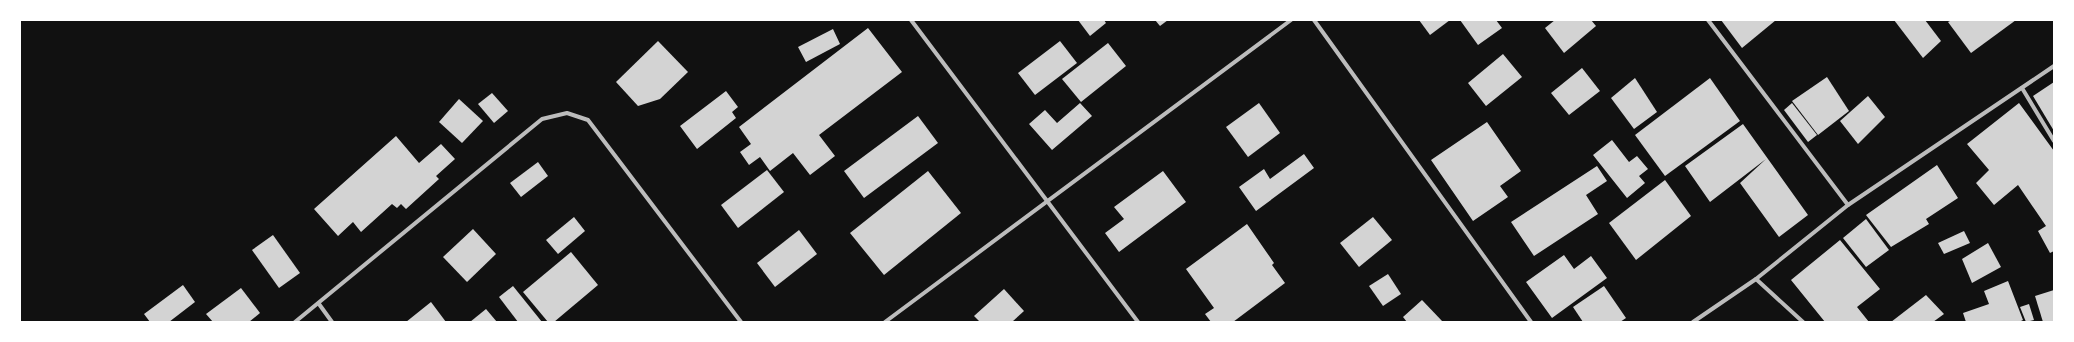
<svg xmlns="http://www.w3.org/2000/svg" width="2074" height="342" font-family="'DejaVu Sans',sans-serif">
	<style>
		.building { fill: #d3d3d3 }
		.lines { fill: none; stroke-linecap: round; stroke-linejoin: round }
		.minor { stroke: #bcbcbc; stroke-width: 4 }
	</style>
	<rect width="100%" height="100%" fill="#111"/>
	<g class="building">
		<polygon points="1078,20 1104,20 1106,23 1090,36"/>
		<polygon points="1155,20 1168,20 1160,26"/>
		<polygon points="1419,20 1450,20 1430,35"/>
		<polygon points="1460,20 1496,20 1502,28 1478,45"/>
		<polygon points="1555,20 1591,20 1596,26 1564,53 1545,28"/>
		<polygon points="1721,20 1776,20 1742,48"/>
		<polygon points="1894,20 1925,20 1941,41 1923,58"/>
		<polygon points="1952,20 2016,20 1971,53 1948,22"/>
		<polygon points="868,28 902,72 819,135 835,156 810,175 793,153 770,171 760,157 749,165 740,152 751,144 739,127"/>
		<polygon points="833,29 840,44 806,62 798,47"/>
		<polygon points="658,41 688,72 660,99 638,106 616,82"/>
		<polygon points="1060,41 1077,63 1035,95 1018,73"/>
		<polygon points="1108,43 1126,66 1081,102 1062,79"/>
		<polygon points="1503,54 1522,77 1486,106 1468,83"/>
		<polygon points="1582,68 1600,91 1569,115 1551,93"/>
		<polygon points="1827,77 1849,111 1818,135 1792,101"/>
		<polygon points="1635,78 1657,112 1634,129 1611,98"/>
		<polygon points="1710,78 1740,121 1665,176 1635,135"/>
		<polygon points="2054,82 2054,131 2033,96"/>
		<polygon points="726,91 738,107 732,112 736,118 697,149 680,126"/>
		<polygon points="492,93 508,111 494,123 478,104"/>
		<polygon points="1868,96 1885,117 1858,144 1840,121"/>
		<polygon points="459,99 483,121 462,143 439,122"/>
		<polygon points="1080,103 1092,116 1052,150 1029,124 1045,110 1057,123"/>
		<polygon points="1259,103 1280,133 1248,157 1226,127"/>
		<polygon points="1792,103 1817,135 1808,142 1784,110"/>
		<polygon points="2019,103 2054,151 2054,251 2050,253 2038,231 2046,226 2018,185 1994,205 1976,183 1989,170 1967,144"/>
		<polygon points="918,116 938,143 864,198 844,171"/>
		<polygon points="1487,122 1521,171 1500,186 1508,197 1473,221 1431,160"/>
		<polygon points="1743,124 1808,215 1779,237 1740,183 1766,159 1710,202 1685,166"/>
		<polygon points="396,136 419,163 441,144 455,159 436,176 439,179 406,209 401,204 397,208 392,204 361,232 353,222 338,236 314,209"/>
		<polygon points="1612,140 1629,162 1637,156 1648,169 1639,176 1645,183 1627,198 1593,155"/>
		<polygon points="1304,154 1314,168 1256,211 1239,187 1264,169 1270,179"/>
		<polygon points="538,162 548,176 521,197 510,183"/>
		<polygon points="1937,165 1958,198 1926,219 1929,224 1891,247 1866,215"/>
		<polygon points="1597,166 1607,181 1586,195 1598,214 1534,256 1511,222"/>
		<polygon points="767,170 784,192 738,228 721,205"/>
		<polygon points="928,171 961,213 884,275 850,233"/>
		<polygon points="1163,171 1186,202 1119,252 1105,233 1124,219 1114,207"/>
		<polygon points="1665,180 1691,216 1636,260 1609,223"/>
		<polygon points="574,217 585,231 558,254 546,240"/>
		<polygon points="1373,217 1392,240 1359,267 1340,243"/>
		<polygon points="1866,219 1889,250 1866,267 1843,238"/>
		<polygon points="1247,224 1274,263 1272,265 1285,283 1233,322 1211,322 1205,314 1214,308 1186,269"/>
		<polygon points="473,229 496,254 467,282 443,257"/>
		<polygon points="799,230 817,254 775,287 757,263"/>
		<polygon points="1964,231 1970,243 1944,254 1938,243"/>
		<polygon points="273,235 300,273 279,288 252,250"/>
		<polygon points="1840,240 1880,289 1857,307 1869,322 1825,322 1791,280"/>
		<polygon points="1988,243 2001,267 1972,283 1962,259"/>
		<polygon points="571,252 598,285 554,322 548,322 523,292"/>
		<polygon points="1564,255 1574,269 1591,256 1607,278 1552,318 1526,282"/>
		<polygon points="1388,274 1401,294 1383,306 1369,286"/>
		<polygon points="2008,281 2023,320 2019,322 1966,322 1963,313 1989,304 1984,291"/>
		<polygon points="183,285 195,302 169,322 150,322 144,314"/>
		<polygon points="513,286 542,322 518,322 499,297"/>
		<polygon points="1604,286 1626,318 1620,322 1583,322 1573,307"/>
		<polygon points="241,288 260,313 249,322 213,322 206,314"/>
		<polygon points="1004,289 1024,311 1012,322 980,322 974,316"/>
		<polygon points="2054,290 2054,322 2043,322 2035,296"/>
		<polygon points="1926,295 1944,314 1933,322 1891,322"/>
		<polygon points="1422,300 1443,322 1407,322 1403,317"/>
		<polygon points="431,302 446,322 406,322"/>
		<polygon points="2029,304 2034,320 2026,322 2020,307"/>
		<polygon points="486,309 497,322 470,322"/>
	</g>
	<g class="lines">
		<g class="minor">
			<polyline points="911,20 1138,322"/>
			<polyline points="1314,20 1531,322"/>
			<polyline points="1708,20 1848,205"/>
			<polyline points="2022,88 2054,141"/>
			<polyline points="1756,279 1803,322"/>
			<polyline points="319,304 332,322"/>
			<polyline points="295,322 542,119 567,113 588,120 741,322"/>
			<polyline points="885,322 1291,20"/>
			<polyline points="1693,322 1756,279 1848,205 2054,66"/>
		</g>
	</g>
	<rect width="2074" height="342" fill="none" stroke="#ffffff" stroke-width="42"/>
</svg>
